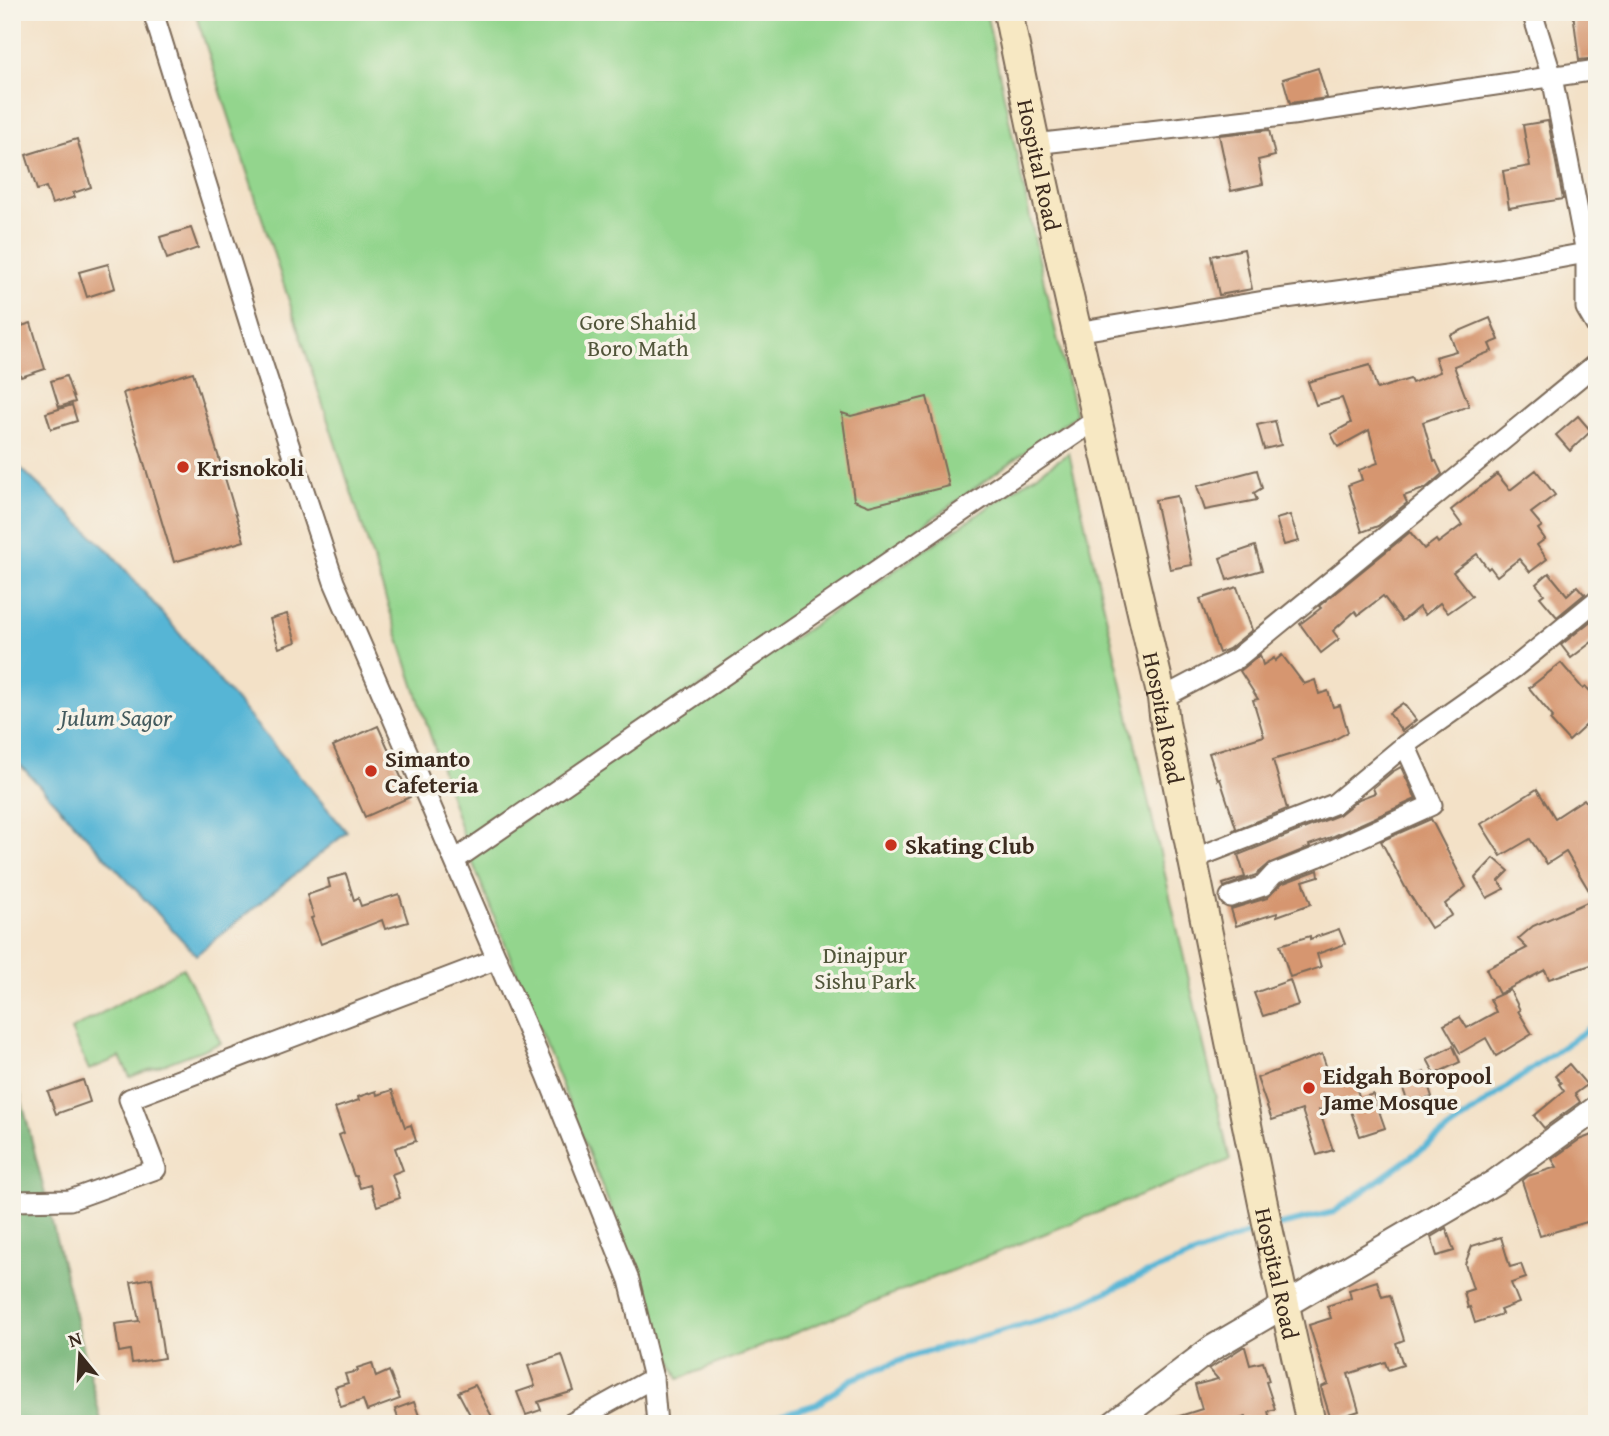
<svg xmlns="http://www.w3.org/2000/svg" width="1609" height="1436" font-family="'Gentium Book Plus',serif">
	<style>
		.green { fill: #93d58d; stroke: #678056; stroke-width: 2 }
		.forest { fill: #76b678; stroke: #58704b; stroke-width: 2 }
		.water { fill: #56b5d5; stroke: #48707a; stroke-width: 2 }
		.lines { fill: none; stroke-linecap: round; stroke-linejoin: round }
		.stream { stroke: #56b5d5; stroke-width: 6 }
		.building { fill: #d69670 }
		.minor-casing { stroke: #7b6a59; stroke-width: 23 }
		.tertiary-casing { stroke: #7b6a59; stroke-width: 28 }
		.secondary-casing { stroke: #7b6a59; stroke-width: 32 }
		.minor { stroke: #fff; stroke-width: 19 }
		.tertiary { stroke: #fff; stroke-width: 24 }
		.secondary { stroke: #f7e8c3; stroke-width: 28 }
		.poi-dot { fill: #c8321e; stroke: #f7f3e8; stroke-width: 2.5 }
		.labels { text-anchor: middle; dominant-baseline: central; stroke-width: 7; stroke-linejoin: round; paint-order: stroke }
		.street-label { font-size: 23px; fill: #3b2a1e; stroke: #f7f3e8 }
		.park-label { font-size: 23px; fill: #51553a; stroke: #f7f3e8 }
		.poi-label { font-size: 23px; font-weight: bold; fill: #3b2a1e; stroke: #f7f3e8; text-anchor: start }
		.water-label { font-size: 24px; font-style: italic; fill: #445b5e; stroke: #f7f3e8 }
	</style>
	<rect width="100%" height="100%" fill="#f7f3e8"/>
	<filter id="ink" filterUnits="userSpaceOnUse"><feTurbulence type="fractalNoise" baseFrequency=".0143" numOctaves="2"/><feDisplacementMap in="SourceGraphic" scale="14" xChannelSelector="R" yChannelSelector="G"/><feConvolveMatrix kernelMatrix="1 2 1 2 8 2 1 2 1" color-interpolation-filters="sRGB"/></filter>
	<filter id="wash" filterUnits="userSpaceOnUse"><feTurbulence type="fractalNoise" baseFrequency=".00686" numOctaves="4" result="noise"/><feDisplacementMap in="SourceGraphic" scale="28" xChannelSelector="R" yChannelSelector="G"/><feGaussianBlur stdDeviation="1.57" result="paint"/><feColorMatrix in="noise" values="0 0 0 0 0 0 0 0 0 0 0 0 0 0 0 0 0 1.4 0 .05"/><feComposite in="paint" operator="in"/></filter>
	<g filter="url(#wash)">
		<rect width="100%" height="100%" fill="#f3e1c7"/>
		<g class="green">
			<polygon points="195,12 986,12 1046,292 1076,415 469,854"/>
			<polygon points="1069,453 1230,1160 679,1379 470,856"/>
			<polygon points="183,968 221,1043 130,1077 120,1057 89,1070 71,1030"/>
		</g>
		<polygon class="forest" points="15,1073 102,1424 12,1424 12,1074"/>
		<polygon class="water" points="12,460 112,554 347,832 196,955 12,756"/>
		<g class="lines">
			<g class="stream">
				<polyline points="1276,1226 1334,1212 1454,1126 1545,1059 1597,1023"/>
				<polyline points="750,1424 817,1404 852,1379 915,1355 1055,1316 1138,1277 1249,1233 1262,1230"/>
			</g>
		</g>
		<g id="blocks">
			<g class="building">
				<polygon points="1573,12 1597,12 1597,58 1579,60"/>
				<polygon points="1318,68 1327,98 1290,103 1283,79"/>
				<polygon points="1548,121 1563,199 1509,208 1503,171 1530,166 1523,125"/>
				<polygon points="1269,130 1275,156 1258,160 1263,184 1231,191 1219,135"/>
				<polygon points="77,139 91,187 73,193 75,197 52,204 46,187 37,190 26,155"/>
				<polygon points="191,228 198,248 167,259 160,237"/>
				<polygon points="1244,249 1252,289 1219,295 1211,256"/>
				<polygon points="108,264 115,288 87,297 79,272"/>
				<polygon points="1490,318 1499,340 1489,344 1492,351 1454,366 1469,406 1423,422 1434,461 1436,461 1442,474 1426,488 1404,496 1407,503 1378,526 1362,532 1348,485 1362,480 1359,470 1378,463 1369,430 1338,447 1331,434 1351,423 1342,398 1316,405 1308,382 1370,365 1377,389 1410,379 1412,383 1440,372 1435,357 1456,351 1450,335"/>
				<polygon points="31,323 45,369 21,377 12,349 12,329"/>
				<polygon points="193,372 244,541 174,562 123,393"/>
				<polygon points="66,376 75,402 59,407 51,381"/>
				<polygon points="927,397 949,486 869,506 854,500 842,413 851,416"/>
				<polygon points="72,405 77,421 51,429 46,413"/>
				<polygon points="1578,416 1591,431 1570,451 1556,435"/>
				<polygon points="1275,421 1281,445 1264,449 1257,425"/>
				<polygon points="1257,470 1262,488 1254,493 1257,500 1205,510 1197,486"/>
				<polygon points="1536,470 1555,495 1531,513 1542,526 1538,529 1545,539 1537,545 1547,559 1530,572 1519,559 1497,576 1490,567 1488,569 1477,554 1453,572 1472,596 1448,613 1440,603 1425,615 1419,607 1402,621 1383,596 1358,615 1355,611 1333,631 1339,639 1321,653 1300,624 1321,608 1319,606 1410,532 1424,549 1436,540 1438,543 1462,525 1451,510 1497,474 1510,490"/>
				<polygon points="1177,496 1192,565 1170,569 1155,500"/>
				<polygon points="1290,515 1299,541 1284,545 1276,519"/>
				<polygon points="1255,546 1262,570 1227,580 1220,558"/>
				<polygon points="1549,573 1567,595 1577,586 1584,594 1586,593 1557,617 1540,597 1544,594 1536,584"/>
				<polygon points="1237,587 1252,630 1229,649 1219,653 1200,599"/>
				<polygon points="287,614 296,642 279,648 270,619"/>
				<polygon points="1597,616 1597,638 1571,658 1561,645"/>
				<polygon points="1260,655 1263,665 1274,658 1275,661 1282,655 1304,684 1315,680 1319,694 1328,691 1333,707 1340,705 1348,732 1330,742 1273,760 1287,809 1232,831 1236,828 1220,779 1218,780 1209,753 1264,736 1253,700 1258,699 1240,671"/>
				<polygon points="1561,663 1583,689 1586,687 1597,698 1597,715 1569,741 1550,720 1553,717 1529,688"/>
				<polygon points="1403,703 1416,720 1402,731 1389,713"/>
				<polygon points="378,726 410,797 365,817 333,746"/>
				<polygon points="1401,767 1416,799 1334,836 1309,845 1310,847 1270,863 1256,875 1224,887 1223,884 1245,877 1238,855 1339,815 1359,799 1375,793 1373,788 1392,772"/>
				<polygon points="1537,789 1555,818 1584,799 1597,817 1597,963 1549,979 1545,970 1499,994 1486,969 1527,948 1518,939 1533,926 1594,899 1566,852 1547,864 1530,839 1501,856 1481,824"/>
				<polygon points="1431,819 1466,887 1445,904 1452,915 1431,928 1405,887 1381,841"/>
				<polygon points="1494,858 1509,871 1499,881 1504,889 1487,898 1475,878"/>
				<polygon points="1318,870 1319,876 1303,881 1311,904 1277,916 1277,913 1236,926 1231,909 1267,898 1281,884"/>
				<polygon points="346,874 354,900 358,898 361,906 399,894 408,922 385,929 382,920 321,944 311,918 314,917 307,895 330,887 328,879"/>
				<polygon points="1339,929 1345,944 1317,954 1321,967 1290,977 1280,945 1310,936 1310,939"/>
				<polygon points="1290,980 1298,1005 1263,1016 1254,993"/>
				<polygon points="1510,990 1520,1010 1518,1011 1532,1034 1496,1056 1486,1038 1460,1053 1444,1025 1460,1017 1467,1028 1496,1012 1490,999"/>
				<polygon points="1453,1046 1460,1062 1435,1074 1427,1059"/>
				<polygon points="1322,1054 1331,1080 1351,1073 1359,1096 1319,1110 1333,1150 1317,1155 1302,1110 1272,1120 1257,1078"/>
				<polygon points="1569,1064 1587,1085 1575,1094 1580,1102 1544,1128 1534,1116 1564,1091 1559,1084 1561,1083 1555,1076"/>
				<polygon points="1424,1072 1432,1097 1409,1105 1400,1081"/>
				<polygon points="83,1080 90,1102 56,1114 48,1092"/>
				<polygon points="392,1090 405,1127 411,1125 416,1141 395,1148 403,1170 392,1174 400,1198 377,1206 370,1185 360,1188 356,1176 354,1176 339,1135 344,1133 335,1108 359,1100 358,1097 376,1091 377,1095"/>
				<polygon points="1373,1094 1385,1128 1360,1136 1348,1103"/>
				<polygon points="1597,1133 1597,1219 1540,1236 1522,1181 1528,1176 1557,1167 1552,1159 1579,1140"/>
				<polygon points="1446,1228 1454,1251 1437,1256 1431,1237"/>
				<polygon points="1501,1237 1510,1267 1521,1264 1526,1278 1511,1283 1519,1303 1500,1310 1502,1314 1475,1323 1470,1307 1468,1308 1464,1292 1473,1289 1465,1264 1472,1246"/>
				<polygon points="152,1278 164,1358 132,1363 130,1350 119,1352 115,1324 139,1321 131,1282"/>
				<polygon points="1377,1281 1382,1297 1390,1295 1404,1340 1396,1343 1403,1365 1388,1370 1385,1362 1348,1374 1359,1411 1331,1420 1321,1387 1328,1384 1309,1325 1331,1318 1327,1306 1351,1298 1349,1290"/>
				<polygon points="1243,1347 1245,1347 1250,1365 1263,1362 1269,1381 1266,1382 1275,1409 1268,1411 1271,1424 1248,1424 1246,1417 1223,1424 1167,1424 1167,1420 1202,1409 1195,1385 1218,1379 1209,1369"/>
				<polygon points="562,1355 574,1391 538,1402 541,1410 526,1415 517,1392 535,1386 528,1366"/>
				<polygon points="372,1363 376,1377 389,1371 400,1399 367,1411 363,1400 341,1407 335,1387 348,1383 345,1374 358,1371 357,1368"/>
				<polygon points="475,1385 496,1424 475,1424 458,1392"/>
				<polygon points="414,1402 422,1424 400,1424 395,1409"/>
			</g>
		</g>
	</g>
	<g filter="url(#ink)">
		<use href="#blocks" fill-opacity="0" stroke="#7b6a59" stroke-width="2"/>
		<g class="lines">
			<defs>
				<g id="minor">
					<polyline points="153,12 258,350 334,582 547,1075 629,1280 653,1378 657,1424"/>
					<polyline points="1532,12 1552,77 1586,253 1586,308 1597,327"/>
					<polyline points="1034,144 1292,115 1597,70"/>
					<polyline points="1076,332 1264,301 1498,269 1586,253"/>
					<polyline points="1162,698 1236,659 1597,363"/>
					<polyline points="1193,859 1334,804 1405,745 1514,668 1597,600"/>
					<polyline points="455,860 1097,419"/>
					<polyline points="1230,897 1263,886 1274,874 1317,857 1432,805 1405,745"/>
					<polyline points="12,1201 70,1200 156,1169 129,1099 497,959"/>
					<polyline points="570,1424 653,1378"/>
				</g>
				<polyline id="tertiary" points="1113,1424 1212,1348 1495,1182 1597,1108"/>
				<g id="secondary">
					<path id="s1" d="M 1008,12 C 1054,242 1109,470 1162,698 L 1165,723 L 1268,1228 L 1311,1424"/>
				</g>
			</defs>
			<use href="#minor" class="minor-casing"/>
			<use href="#tertiary" class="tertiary-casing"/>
			<use href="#secondary" class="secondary-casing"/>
			<use href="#minor" class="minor"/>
			<use href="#tertiary" class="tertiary"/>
			<use href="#secondary" class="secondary"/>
		</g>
	</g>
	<g class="poi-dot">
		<circle cx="183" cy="467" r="7"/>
		<circle cx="371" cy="771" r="7"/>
		<circle cx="891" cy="845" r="7"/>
		<circle cx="1309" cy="1088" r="7"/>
	</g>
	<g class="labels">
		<g class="street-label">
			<text stroke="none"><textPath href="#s1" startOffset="156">Hospital Road</textPath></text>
			<text stroke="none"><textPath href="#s1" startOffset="723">Hospital Road</textPath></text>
			<text stroke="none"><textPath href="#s1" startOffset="1290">Hospital Road</textPath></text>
		</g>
		<g class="park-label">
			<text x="638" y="321">Gore Shahid<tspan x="638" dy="26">Boro Math</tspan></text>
			<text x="865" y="954">Dinajpur<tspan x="865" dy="26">Sishu Park</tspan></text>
		</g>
		<g class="poi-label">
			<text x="197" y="467">Krisnokoli</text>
			<text x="385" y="758">Simanto<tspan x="385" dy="26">Cafeteria</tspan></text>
			<text x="905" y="845">Skating Club</text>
			<text x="1323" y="1075">Eidgah Boropool<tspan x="1323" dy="26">Jame Mosque</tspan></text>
		</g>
		<g class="water-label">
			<text x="116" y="717">Julum Sagor</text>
		</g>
	</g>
	<rect width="1609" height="1436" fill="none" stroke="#f7f3e8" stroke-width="42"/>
	<g transform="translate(80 1355) rotate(342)" stroke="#f7f3e8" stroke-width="5" paint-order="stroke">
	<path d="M0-5L12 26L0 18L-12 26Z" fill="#3b2a1e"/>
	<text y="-10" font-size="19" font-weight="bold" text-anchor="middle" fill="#3b2a1e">N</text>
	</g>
</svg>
